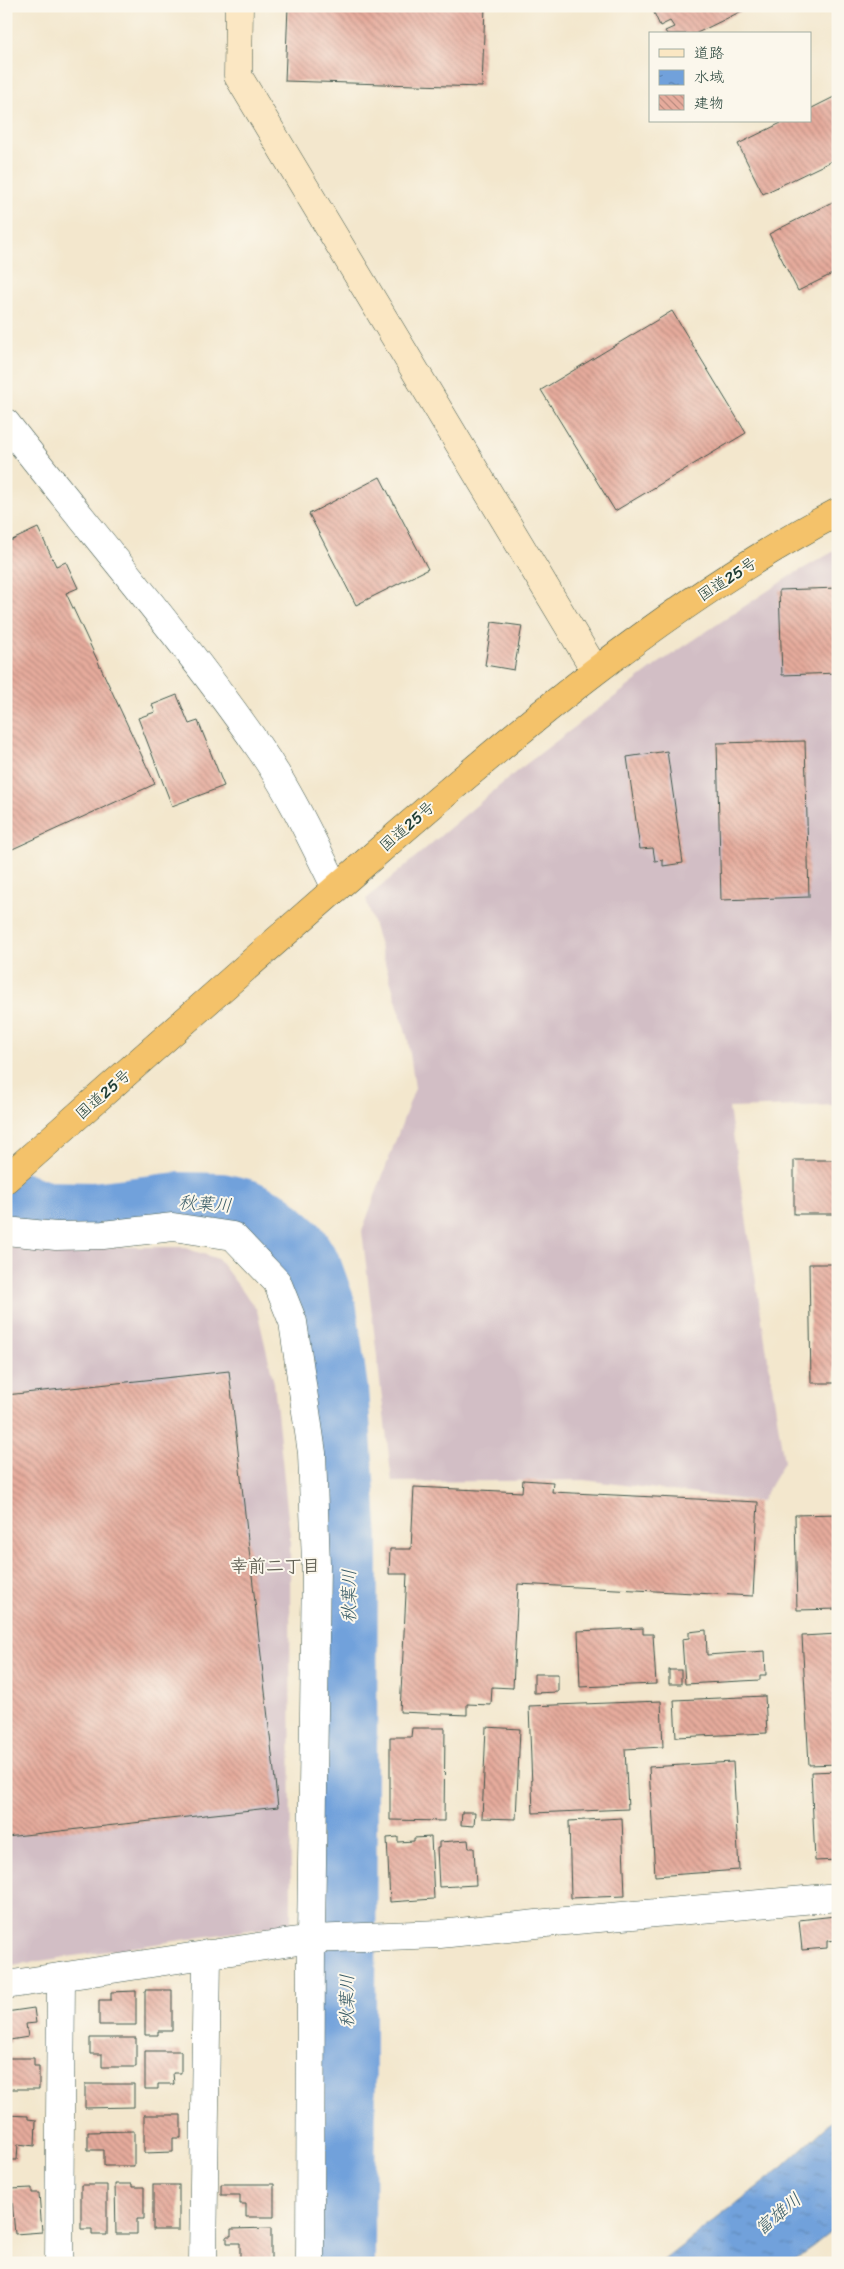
<svg xmlns="http://www.w3.org/2000/svg" width="844" height="2269" font-family="Sriracha,'Klee One',sans-serif">
	<style>
		.industrial { fill: #d2bec5 }
		.water { fill: url(#water-ripples); stroke: #486f88 }
		.lines { fill: none; stroke-linecap: round; stroke-linejoin: round }
		.river { stroke: #71a1db; stroke-width: 58 }
		.building { fill: url(#building-back-hatch) }
		.street-casing { stroke: #3f564b; stroke-width: 29 }
		.secondary-casing { stroke: #3f564b; stroke-width: 29 }
		.highway-casing { stroke: #3f564b; stroke-width: 29 }
		.street { stroke: #fff; stroke-width: 28 }
		.secondary { stroke: #fbe7c3; stroke-width: 28 }
		.highway { stroke: #f4c26a; stroke-width: 28 }
		.labels { text-anchor: middle; dominant-baseline: central; stroke-width: 4; stroke-linejoin: round; paint-order: stroke }
		.street-label { font-size: 16px; fill: #1f3d34; stroke: #fbf7ec }
		.water-label { font-size: 18px; font-style: italic; fill: #385b66; stroke: #fbf7ec }
		.neighbourhood-label { font-size: 18px; font-weight: bold; fill: #656458; stroke: #fbf7ec }
	</style>
	<defs>
		<pattern id="water-ripples" width="26" height="14" patternUnits="userSpaceOnUse" patternTransform="scale(1.25)"><rect width="26" height="14" fill="#71a1db"/><path d="M2 4q2-2 4 0t4 0M15 11q2-2 4 0t4 0" fill="none" stroke="#5c84b2"/></pattern>
		<pattern id="building-back-hatch" width="6" height="6" patternUnits="userSpaceOnUse" patternTransform="scale(1.25)"><rect width="6" height="6" fill="#e6ab9c"/><path d="M-1 5l2 2M0 0l6 6M5-1l2 2" fill="none" stroke="#ba8c80"/></pattern>
	</defs>
	<rect width="100%" height="100%" fill="#fbf7ec"/>
	<filter id="ink" filterUnits="userSpaceOnUse"><feTurbulence type="fractalNoise" baseFrequency=".02" numOctaves="2"/><feDisplacementMap in="SourceGraphic" scale="10" xChannelSelector="R" yChannelSelector="G"/><feConvolveMatrix kernelMatrix="1 2 1 2 8 2 1 2 1" color-interpolation-filters="sRGB"/></filter>
	<filter id="wash" filterUnits="userSpaceOnUse"><feTurbulence type="fractalNoise" baseFrequency=".0096" numOctaves="4" result="noise"/><feDisplacementMap in="SourceGraphic" scale="20" xChannelSelector="R" yChannelSelector="G"/><feGaussianBlur stdDeviation="1.12" result="paint"/><feColorMatrix in="noise" values="0 0 0 0 0 0 0 0 0 0 0 0 0 0 0 0 0 1.4 0 .05"/><feComposite in="paint" operator="in"/></filter>
	<g filter="url(#wash)">
		<rect width="100%" height="100%" fill="#f3e7cd"/>
		<g class="industrial">
			<polygon points="838,549 838,1105 729,1108 784,1462 761,1502 584,1480 392,1482 362,1231 415,1088 408,1040 366,899 517,771 659,663 790,576"/>
			<polygon points="6,1247 182,1247 218,1259 257,1310 274,1383 290,1536 291,1924 6,1966"/>
		</g>
		<polygon class="water" points="838,2116 838,2226 792,2263 660,2263 783,2167"/>
		<g class="lines">
			<polyline class="river" points="6,1196 45,1210 93,1211 178,1201 221,1202 246,1208 271,1220 299,1245 313,1268 328,1310 339,1389 349,1540 346,2263"/>
		</g>
		<g id="blocks">
			<g class="building">
				<polygon points="288,6 485,6 482,87 285,81"/>
				<polygon points="651,6 752,6 695,34 667,34 665,31 674,27 670,21 660,26"/>
				<polygon points="838,92 838,158 763,194 738,144 785,121 810,121 810,109 836,96 835,93"/>
				<polygon points="838,199 838,271 798,291 769,234"/>
				<polygon points="672,311 746,433 615,511 541,390"/>
				<polygon points="380,477 428,569 356,605 309,514"/>
				<polygon points="38,528 56,566 66,562 78,588 66,593 155,784 6,852 6,543"/>
				<polygon points="838,588 838,673 782,675 779,590"/>
				<polygon points="492,622 522,626 514,670 485,665"/>
				<polygon points="177,695 189,724 198,721 224,786 172,806 138,718 155,712 152,705"/>
				<polygon points="805,741 809,897 721,900 717,743"/>
				<polygon points="667,751 683,863 663,866 663,860 655,861 653,848 640,849 627,757"/>
				<rect x="794" y="1160" width="44" height="54"/>
				<polygon points="809,1264 838,1264 838,1363 835,1363 835,1383 811,1383"/>
				<polygon points="229,1371 278,1807 6,1837 6,1395"/>
				<polygon points="523,1480 553,1482 552,1492 758,1502 753,1596 518,1584 513,1688 492,1687 491,1705 467,1704 467,1715 400,1712 407,1574 389,1574 390,1549 411,1549 414,1487 522,1492"/>
				<polygon points="838,1514 838,1609 797,1610 795,1515"/>
				<polygon points="643,1628 643,1634 653,1634 656,1684 580,1687 578,1631"/>
				<polygon points="706,1630 707,1655 765,1651 766,1675 760,1675 760,1680 685,1684 682,1639 689,1638 689,1632"/>
				<polygon points="838,1634 838,1764 809,1765 802,1636"/>
				<rect x="669" y="1670" width="12" height="14"/>
				<polygon points="534,1674 558,1674 558,1692 534,1693"/>
				<polygon points="765,1696 767,1733 676,1737 674,1700"/>
				<polygon points="661,1701 663,1747 625,1749 628,1809 533,1813 529,1706"/>
				<polygon points="486,1727 520,1729 516,1819 482,1818"/>
				<polygon points="412,1728 445,1728 444,1821 390,1820 390,1737 411,1737"/>
				<polygon points="733,1762 739,1870 655,1876 649,1767"/>
				<polygon points="838,1771 838,1860 815,1861 811,1772"/>
				<polygon points="462,1812 475,1812 474,1826 461,1825"/>
				<polygon points="622,1818 625,1896 571,1898 569,1821"/>
				<polygon points="398,1837 398,1842 414,1841 414,1838 431,1837 434,1899 390,1902 387,1838"/>
				<polygon points="468,1840 469,1848 474,1848 476,1885 439,1887 437,1848 439,1848 439,1842"/>
				<polygon points="835,1916 838,1940 827,1941 827,1948 802,1950 799,1920"/>
				<polygon points="145,1990 172,1990 172,2031 158,2031 158,2035 145,2035"/>
				<polygon points="136,1991 136,2025 99,2025 99,2000 111,2000 111,1992"/>
				<polygon points="34,2008 36,2023 26,2024 28,2037 10,2040 10,2043 6,2043 6,2012"/>
				<polygon points="90,2038 136,2038 136,2067 102,2067 102,2054 90,2054"/>
				<polygon points="145,2051 181,2051 181,2073 173,2073 174,2084 158,2084 158,2089 145,2089"/>
				<polygon points="6,2058 34,2058 34,2066 39,2066 39,2089 6,2089"/>
				<polygon points="85,2084 134,2084 134,2107 85,2108"/>
				<polygon points="6,2115 28,2116 28,2119 36,2120 35,2146 18,2144 17,2160 6,2160"/>
				<polygon points="144,2115 181,2115 181,2138 173,2138 173,2152 144,2153"/>
				<polygon points="134,2131 134,2166 104,2166 104,2150 88,2150 88,2132"/>
				<polygon points="115,2184 132,2184 132,2187 144,2187 144,2219 137,2219 137,2234 116,2234"/>
				<polygon points="221,2184 274,2184 274,2217 246,2217 246,2204 240,2204 240,2195 221,2195"/>
				<polygon points="81,2185 107,2185 107,2235 92,2235 92,2229 81,2229"/>
				<rect x="153" y="2185" width="26" height="45"/>
				<polygon points="32,2188 32,2193 39,2193 42,2232 15,2234 11,2189"/>
				<polygon points="271,2228 271,2263 240,2263 240,2243 227,2243 227,2236 231,2236 231,2229"/>
			</g>
		</g>
	</g>
	<g filter="url(#ink)">
		<use href="#blocks" fill-opacity="0" stroke="#3f564b" stroke-width="1"/>
		<g class="lines">
			<defs>
				<g id="street">
					<path d="M 6,423 C 90,531 180,634 258,746 C 289,790 312,840 336,888"/>
					<polyline points="6,1231 56,1236 103,1235 173,1227 233,1236 277,1282 293,1322 312,1453 316,1564 311,1939 310,2263"/>
					<polyline points="6,1985 311,1939 440,1934 565,1921 838,1897"/>
					<polyline points="59,2263 61,1977"/>
					<polyline points="203,2263 207,1954"/>
				</g>
				<polyline id="secondary" points="239,6 238,76 595,670"/>
				<path id="highway" d="M 6,1179 C 128,1072 250,963 373,856 C 518,730 667,603 838,512"/>
			</defs>
			<use href="#street" class="street-casing"/>
			<use href="#secondary" class="secondary-casing"/>
			<use href="#highway" class="highway-casing"/>
			<use href="#street" class="street"/>
			<use href="#secondary" class="secondary"/>
			<use href="#highway" class="highway"/>
		</g>
	</g>
	<g class="labels">
		<g class="street-label">
			<text transform="translate(727 579) rotate(-33)">国道25号</text>
			<text transform="translate(407 826) rotate(-41)">国道25号</text>
			<text transform="translate(103 1094) rotate(-41)">国道25号</text>
		</g>
		<g class="water-label">
			<text transform="translate(205 1204) rotate(4)">秋葉川</text>
			<text transform="translate(349 1596) rotate(-90)">秋葉川</text>
			<text transform="translate(347 2001) rotate(-90)">秋葉川</text>
			<text transform="translate(778 2214) rotate(-40)">富雄川</text>
		</g>
		<g class="neighbourhood-label">
			<text x="275" y="1566">幸前二丁目</text>
		</g>
	</g>
	<rect width="844" height="2269" fill="none" stroke="#fbf7ec" stroke-width="25"/>
	<rect x="649" y="32" width="162" height="90" fill="#fbf7ec" stroke="#a3ada2"/>
	<rect x="659" y="49" width="25" height="8" fill="#fbe7c3" stroke="#a3ada2"/>
	<text x="694" y="58" font-size="15" fill="#1f3d34">道路</text>
	<rect x="659" y="70" width="25" height="15" fill="url(#water-ripples)" stroke="#a3ada2"/>
	<text x="694" y="82" font-size="15" fill="#1f3d34">水域</text>
	<rect x="659" y="95" width="25" height="15" fill="url(#building-back-hatch)" stroke="#a3ada2"/>
	<text x="694" y="108" font-size="15" fill="#1f3d34">建物</text>
</svg>
